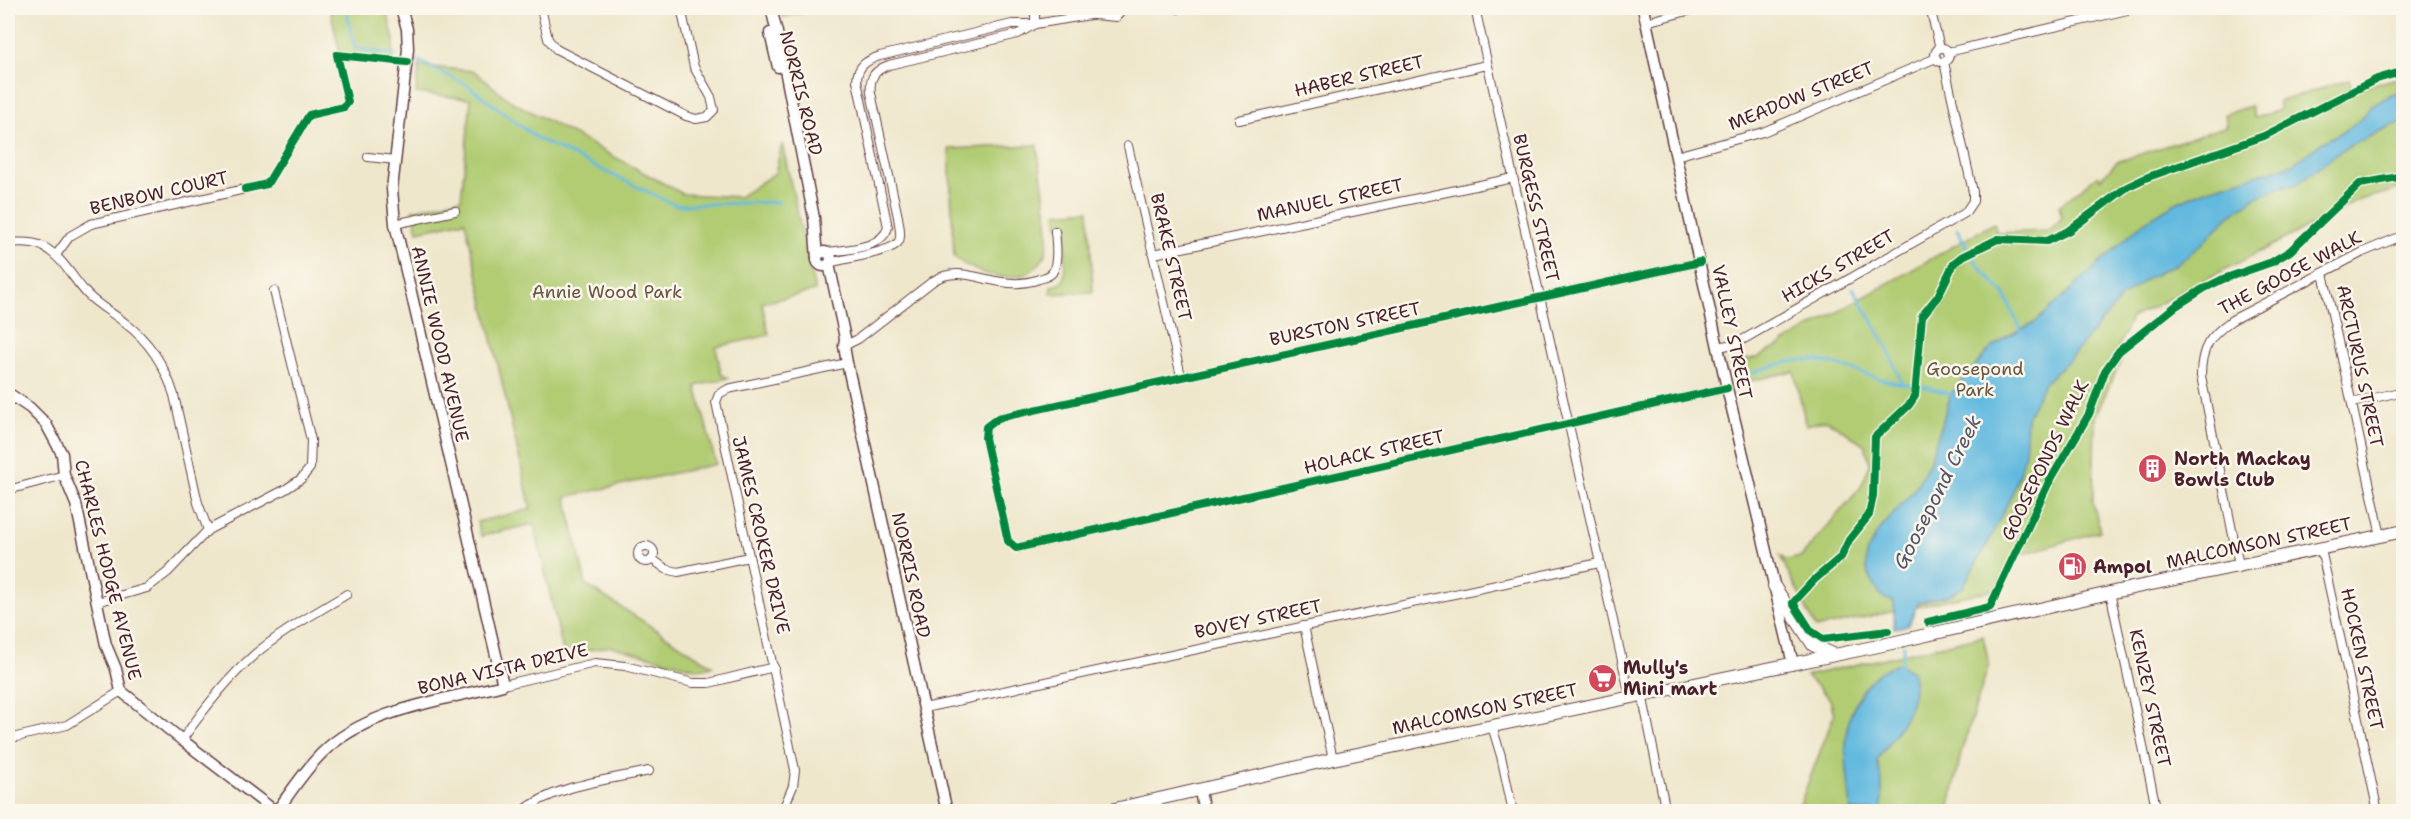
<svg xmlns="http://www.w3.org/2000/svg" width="2411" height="819" font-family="'Shantell Sans',sans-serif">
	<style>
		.green { fill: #b1cc73; stroke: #7e764f; stroke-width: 1.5 }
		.water { fill: #62b9df; stroke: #566c85; stroke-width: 1.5 }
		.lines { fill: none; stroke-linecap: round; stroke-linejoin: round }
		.stream { stroke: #62b9df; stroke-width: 3 }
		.minor-casing { stroke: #633d43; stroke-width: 10 }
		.tertiary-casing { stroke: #633d43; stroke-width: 13 }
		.secondary-casing { stroke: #633d43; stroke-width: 14 }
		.minor { stroke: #fff; stroke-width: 8 }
		.tertiary { stroke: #fff; stroke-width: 10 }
		.secondary { stroke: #fff; stroke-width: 12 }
		.cycleway-casing { stroke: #fbf7ec; stroke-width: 11 }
		.cycleway { stroke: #00873e; stroke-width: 8 }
		.labels { text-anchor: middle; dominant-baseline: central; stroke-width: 5; stroke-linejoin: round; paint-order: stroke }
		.street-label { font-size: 18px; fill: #4a1f2b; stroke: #fbf7ec }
		.park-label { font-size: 18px; fill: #695341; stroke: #fbf7ec }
		.poi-label { font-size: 18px; font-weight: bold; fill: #4a1f2b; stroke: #fbf7ec; text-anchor: start }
		.water-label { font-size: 20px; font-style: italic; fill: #52556a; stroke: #fbf7ec }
	</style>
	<rect width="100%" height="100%" fill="#fbf7ec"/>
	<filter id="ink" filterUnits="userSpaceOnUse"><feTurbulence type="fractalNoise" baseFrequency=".0167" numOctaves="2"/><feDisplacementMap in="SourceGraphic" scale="12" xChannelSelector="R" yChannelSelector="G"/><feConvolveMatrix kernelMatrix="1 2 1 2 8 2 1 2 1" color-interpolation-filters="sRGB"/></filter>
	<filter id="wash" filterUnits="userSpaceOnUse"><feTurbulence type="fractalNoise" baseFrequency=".008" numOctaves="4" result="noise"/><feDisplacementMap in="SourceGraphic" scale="24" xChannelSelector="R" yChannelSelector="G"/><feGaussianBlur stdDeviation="1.35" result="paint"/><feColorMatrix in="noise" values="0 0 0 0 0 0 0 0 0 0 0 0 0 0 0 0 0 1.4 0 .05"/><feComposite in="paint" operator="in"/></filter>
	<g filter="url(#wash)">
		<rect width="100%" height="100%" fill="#efe7cc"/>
		<g class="green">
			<polygon points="330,8 386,8 394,40 392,63 341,59"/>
			<polygon points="781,8 821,8 783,17"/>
			<polygon points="419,66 474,71 509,100 683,194 739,197 775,173 782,144 815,291 762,303 769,335 716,347 721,374 728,378 696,386 716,464 566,497 586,585 713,666 699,669 610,646 564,655 534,524 481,536 477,522 531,509 465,221 418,231 413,210 461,199 471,99 416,93"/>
			<polygon points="2403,77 2403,188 2360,200 2131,318 2111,365 2121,359 2095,417 2093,502 2100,531 2017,556 2001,588 1816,628 1780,556 1786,560 1801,557 1861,487 1870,464 1865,445 1827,420 1806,425 1794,371 1741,383 1737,367 1741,361 1759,357 1994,223 1997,233 2049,231 2062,218 2059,206 2098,175 2100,179 2117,162 2227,126 2225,114 2251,106 2254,118 2280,110 2278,102 2349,80 2352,89"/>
			<path d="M 1037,145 C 1039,168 1054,237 1045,255 C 1039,267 1027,276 1013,277 C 991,278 971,270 954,257 L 949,149 Z"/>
			<polygon points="1089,210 1093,292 1051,294 1051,286 1058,285 1064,279 1067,227 1058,226 1056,213"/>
			<polygon points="1983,636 1989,664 1961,753 1949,811 1797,812 1834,715 1830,699 1806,676"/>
		</g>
		<g class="water">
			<polygon points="2403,91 2403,123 2393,125 2342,150 2296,185 2283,186 2255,198 2228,217 2201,245 2176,264 2148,278 2122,297 2068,361 2044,383 2027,418 2025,455 2013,492 1985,549 1962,588 1949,595 1918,603 1908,626 1894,628 1894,602 1882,597 1874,585 1867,571 1866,553 1878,532 1914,490 1929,463 1951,394 1988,351 2006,337 2037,321 2144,222 2176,203 2206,190 2293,164 2323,142 2346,130 2362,118 2370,107 2392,94"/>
			<path d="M 1899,664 L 1912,671 C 1922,704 1894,734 1877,760 L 1882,780 L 1882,811 L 1851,811 C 1848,768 1836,729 1863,690 C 1873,676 1882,668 1899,664 Z"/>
		</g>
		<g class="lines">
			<g class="stream">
				<polyline points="346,8 355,48 396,55"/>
				<polyline points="412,58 467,85 538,139 675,205 779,202"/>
				<polyline points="1957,229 1968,249"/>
				<polyline points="1971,254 1981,269 2004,293 2021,330"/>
				<polyline points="1853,288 1886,345 1902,384"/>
				<path d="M 1742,376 C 1763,370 1788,359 1810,360 C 1846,362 1878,384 1914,385"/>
				<polyline points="1922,386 1951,394"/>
				<polyline points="1900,668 1904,645"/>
			</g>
		</g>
	</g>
	<g filter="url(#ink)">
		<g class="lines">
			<defs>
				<g id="minor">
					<polyline points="541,8 548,39 556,49 686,116 696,119 707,117 714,110 711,97 694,67 681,8"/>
					<polyline points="1178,8 1178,9"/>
					<polyline points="1475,8 1630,696"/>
					<polyline points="1930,8 1940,48"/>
					<polyline points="1094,15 1116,17 1120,13 1119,8"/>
					<polyline points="1646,22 1699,8"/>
					<polyline points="1035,24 1035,8"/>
					<circle cx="1942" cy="55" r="7"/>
					<polyline points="1948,52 2136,8"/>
					<polyline points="1239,120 1487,65"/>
					<polyline points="1128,146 1181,376"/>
					<polyline points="1676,156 1763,132 1936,58"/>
					<polyline points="368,157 396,160"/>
					<polyline points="395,224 455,211"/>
					<path d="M 8,243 C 19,242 34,241 44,247 C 63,258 73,279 88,295 C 99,306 113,313 125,323 C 149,341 165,366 174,395 L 198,503 L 208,530"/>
					<path d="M 828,252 C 847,249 882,249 888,227 L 857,81 C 857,66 867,60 880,56 L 1012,24 L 1035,24 L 1090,15 L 1107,8"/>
					<polyline points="1154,254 1513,178"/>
					<polyline points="56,255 70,236 91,224 245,189"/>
					<polyline points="1700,262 998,418 986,427 985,438 1008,541 1016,548 1727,388"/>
					<path d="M 830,263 C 844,258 893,253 899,241 C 902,235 899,225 898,217 L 871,93 C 869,77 875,70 889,65 L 1018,34 L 1035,24"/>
					<polyline points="2323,273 2381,536"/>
					<path d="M 844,346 L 858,339 L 933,281 C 956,266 978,279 1002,282 C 1014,284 1028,283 1039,279 C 1043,278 1049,276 1052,273 C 1059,263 1056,242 1055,231"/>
					<polyline points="1719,347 1737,343 1965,213 1973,201 1973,192 1944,62"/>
					<polyline points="2352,403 2404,391"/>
					<polyline points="8,490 64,475"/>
					<circle cx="646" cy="554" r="8"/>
					<polyline points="2321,549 2378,812"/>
					<polyline points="652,559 666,569 678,572 749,557"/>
					<path d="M 2239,565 L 2201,376 C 2201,347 2210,336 2232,320 L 2363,252 L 2404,235"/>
					<polyline points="2110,592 2157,812"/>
					<polyline points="97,602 147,588 168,572 208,530 286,489 301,479 310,468 311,440 274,291"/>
					<polyline points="1304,626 1333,759"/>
					<polyline points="503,685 595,663 625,666 693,683 709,683 774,667"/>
					<polyline points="1642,694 1666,812"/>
					<polyline points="924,708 1599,563"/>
					<polyline points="1492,726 1501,756 1513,812"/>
					<polyline points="8,739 67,725 121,691"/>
					<path d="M 182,740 C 203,710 226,680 254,655 C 282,631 316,613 347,594"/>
					<path d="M 522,812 C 554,785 609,780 649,771"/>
					<polyline points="782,812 793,786 795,770 716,402 719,394 728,389 847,363"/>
				</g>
				<g id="tertiary">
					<polyline points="771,8 781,49 814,218 817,259"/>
					<polyline points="1643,8 1727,388 1793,664"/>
					<polyline points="770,33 778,67"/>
					<circle cx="824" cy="259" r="7"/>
					<polyline points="829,264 845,338 844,346 847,363 947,812"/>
					<polyline points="8,393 30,408 46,424 62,454 64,475 76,504 106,645 116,669 121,691 182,740 276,812"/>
					<polyline points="1200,791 1204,812"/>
					<path d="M 276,812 C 291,792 304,771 321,754 C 365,709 445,700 503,685 L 395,224 L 392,189 L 408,49 L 407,29 L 401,8"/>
				</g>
				<g id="secondary">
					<polyline points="1774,586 1813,645 1835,655"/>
					<polyline points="1102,812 1333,759 1883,645 2118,591 2404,531"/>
				</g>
			</defs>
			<use href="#minor" class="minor-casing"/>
			<use href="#tertiary" class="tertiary-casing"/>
			<use href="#secondary" class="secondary-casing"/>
			<use href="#minor" class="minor"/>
			<use href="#tertiary" class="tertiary"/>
			<use href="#secondary" class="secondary"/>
			<defs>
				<g id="cycleway">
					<polyline points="245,189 267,184 309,115 344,107 348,102 337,55 407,62"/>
					<polyline points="1700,262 998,418 986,427 985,438 1008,541 1016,548 1727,388"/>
					<polyline points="1928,622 1990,607 2048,484 2089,414 2105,371 2119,351 2176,306 2203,289 2223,279 2272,262 2290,251 2360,184 2404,176"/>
					<polyline points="1888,631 1823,639 1811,631 1793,603 1814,580 1841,557 1849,540 1869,515 1873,496 1875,437 1909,405 1915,396 1922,316 1938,296 1954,263 1963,256 1998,239 2047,241 2068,231 2127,187 2148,177 2264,136 2377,79 2404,71"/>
				</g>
			</defs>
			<use href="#cycleway" class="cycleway-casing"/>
			<use href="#cycleway" class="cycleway"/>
		</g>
	</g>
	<defs>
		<symbol id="building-disc" viewBox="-11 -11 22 22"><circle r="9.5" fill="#d1495b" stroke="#fbf7ec"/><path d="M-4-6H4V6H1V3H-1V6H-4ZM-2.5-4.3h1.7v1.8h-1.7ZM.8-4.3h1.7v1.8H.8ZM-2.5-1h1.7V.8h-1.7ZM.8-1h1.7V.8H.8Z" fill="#fff"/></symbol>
		<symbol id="fuel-disc" viewBox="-11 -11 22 22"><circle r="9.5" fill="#d1495b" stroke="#fbf7ec"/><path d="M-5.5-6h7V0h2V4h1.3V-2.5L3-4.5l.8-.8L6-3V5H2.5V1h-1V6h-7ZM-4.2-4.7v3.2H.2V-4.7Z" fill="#fff"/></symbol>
		<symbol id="supermarket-disc" viewBox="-11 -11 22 22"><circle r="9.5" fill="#d1495b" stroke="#fbf7ec"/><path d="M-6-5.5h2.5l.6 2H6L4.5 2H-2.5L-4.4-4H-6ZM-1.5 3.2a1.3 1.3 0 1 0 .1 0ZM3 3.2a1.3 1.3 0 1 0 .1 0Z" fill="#fff"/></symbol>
	</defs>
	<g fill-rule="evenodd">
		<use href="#building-disc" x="2136" y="452" width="33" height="33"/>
		<use href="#fuel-disc" x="2056" y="550" width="33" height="33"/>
		<use href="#supermarket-disc" x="1586" y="662" width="33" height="33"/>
	</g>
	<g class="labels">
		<g class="street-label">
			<text transform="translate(1359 76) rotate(-13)">HABER STREET</text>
			<text transform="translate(801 93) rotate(76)">NORRIS ROAD</text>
			<text transform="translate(1801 96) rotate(-22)">MEADOW STREET</text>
			<text transform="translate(159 193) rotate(-13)">BENBOW COURT</text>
			<text transform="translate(1330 200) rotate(-12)">MANUEL STREET</text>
			<text transform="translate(1536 208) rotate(77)">BURGESS STREET</text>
			<text transform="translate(1171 257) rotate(77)">BRAKE STREET</text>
			<text transform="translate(1838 266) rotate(-30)">HICKS STREET</text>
			<text transform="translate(2290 273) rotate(-28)">THE GOOSE WALK</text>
			<text transform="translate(1345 324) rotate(-12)">BURSTON STREET</text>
			<text transform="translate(1732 332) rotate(78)">VALLEY STREET</text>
			<text transform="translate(440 344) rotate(77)">ANNIE WOOD AVENUE</text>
			<text transform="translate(2360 366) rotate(78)">ARCTURUS STREET</text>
			<text transform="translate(1374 452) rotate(-13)">HOLACK STREET</text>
			<text transform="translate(2045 460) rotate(-64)">GOOSEPONDS WALK</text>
			<text transform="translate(761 535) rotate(77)">JAMES CROKER DRIVE</text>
			<text transform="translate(2259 543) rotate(-12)">MALCOMSON STREET</text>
			<text transform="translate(108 570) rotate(76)">CHARLES HODGE AVENUE</text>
			<text transform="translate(911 575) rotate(78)">NORRIS ROAD</text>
			<text transform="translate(1258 619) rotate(-12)">BOVEY STREET</text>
			<text transform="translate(2362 659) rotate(78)">HOCKEN STREET</text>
			<text transform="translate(503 669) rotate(-13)">BONA VISTA DRIVE</text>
			<text transform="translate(2150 698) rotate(78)">KENZEY STREET</text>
			<text transform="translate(1485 709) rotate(-12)">MALCOMSON STREET</text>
		</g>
		<g class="park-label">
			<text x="607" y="292">Annie Wood Park</text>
			<text x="1975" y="369">Goosepond<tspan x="1975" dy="21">Park</tspan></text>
		</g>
		<g class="poi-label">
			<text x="2174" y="459">North Mackay<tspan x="2174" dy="21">Bowls Club</tspan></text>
			<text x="2093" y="567">Ampol</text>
			<text x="1623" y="668">Mully's<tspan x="1623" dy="21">Mini mart</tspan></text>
		</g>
		<g class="water-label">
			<text transform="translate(1937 492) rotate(-63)">Goosepond Creek</text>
		</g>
	</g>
	<rect width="2411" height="819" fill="none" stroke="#fbf7ec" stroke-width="30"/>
</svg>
